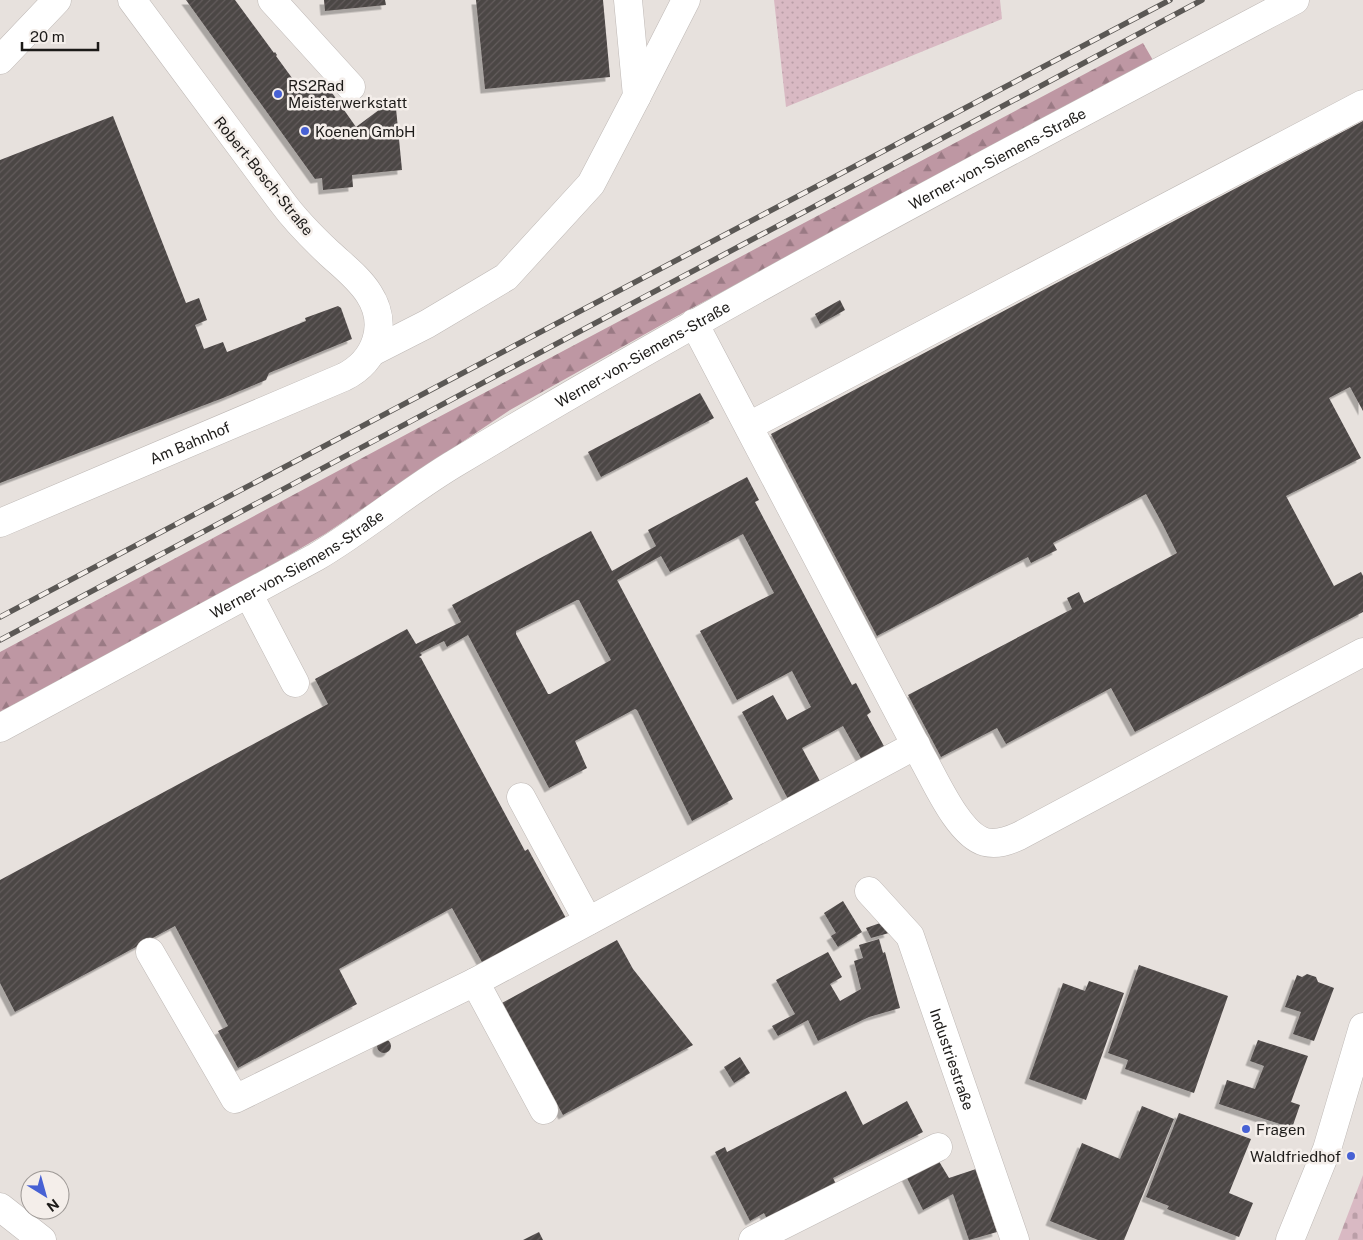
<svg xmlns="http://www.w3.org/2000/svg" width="1363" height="1240" font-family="'Public Sans',sans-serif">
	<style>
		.grass { fill: url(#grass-dots) }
		.forest { fill: url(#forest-firs) }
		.cemetery { fill: url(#cemetery-stones) }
		.building { fill: url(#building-hatch); fill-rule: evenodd; filter: url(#shadow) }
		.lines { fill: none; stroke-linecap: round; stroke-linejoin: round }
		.minor-casing { stroke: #beb8b5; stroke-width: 29 }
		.major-casing { stroke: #beb8b5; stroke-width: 29 }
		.minor { stroke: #fff; stroke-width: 28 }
		.major { stroke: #fff; stroke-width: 28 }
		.rail-casing { stroke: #5b5855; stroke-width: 5.5 }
		.rail { stroke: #f4eeea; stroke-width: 4; stroke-dasharray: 11; stroke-linecap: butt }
		.poi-dot { fill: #4761d4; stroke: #f4eeea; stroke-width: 2 }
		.labels { text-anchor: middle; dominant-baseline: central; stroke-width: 5; stroke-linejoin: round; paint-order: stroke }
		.poi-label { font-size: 15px; fill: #1c1a18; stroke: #f4eeea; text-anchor: start }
		.street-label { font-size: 15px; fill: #1c1a18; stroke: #f4eeea }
	</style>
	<defs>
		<pattern id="grass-dots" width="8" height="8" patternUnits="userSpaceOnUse" patternTransform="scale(1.25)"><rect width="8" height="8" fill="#d9b9c3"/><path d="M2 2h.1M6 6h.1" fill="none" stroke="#ba9ea7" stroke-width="1.8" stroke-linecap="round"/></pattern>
		<pattern id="forest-firs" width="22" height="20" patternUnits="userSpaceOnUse" patternTransform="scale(1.25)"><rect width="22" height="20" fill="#be97a3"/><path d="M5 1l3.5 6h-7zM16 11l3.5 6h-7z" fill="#9a7a84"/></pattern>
		<pattern id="cemetery-stones" width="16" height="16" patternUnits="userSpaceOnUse" patternTransform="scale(1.25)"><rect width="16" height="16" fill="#d9b9c3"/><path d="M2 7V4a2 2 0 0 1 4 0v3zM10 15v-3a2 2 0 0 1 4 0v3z" fill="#ba9ea7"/></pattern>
		<pattern id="building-hatch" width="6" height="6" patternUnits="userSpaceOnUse" patternTransform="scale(1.25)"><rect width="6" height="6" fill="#4c4645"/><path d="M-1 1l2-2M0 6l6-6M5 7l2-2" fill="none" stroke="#625d5c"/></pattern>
		<filter id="shadow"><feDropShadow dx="-4.5" dy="4.5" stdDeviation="0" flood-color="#0004"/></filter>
	</defs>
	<rect width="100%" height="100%" fill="#e7e1dd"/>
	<polygon class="grass" points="774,0 1000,0 1002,19 786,107"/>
	<polygon class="forest" points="1143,43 1154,62 679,315 510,410 325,534 257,574 0,712 0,652 435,419"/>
	<polygon class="cemetery" points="1363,1175 1363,1240 1338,1240"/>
	<g class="building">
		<polygon points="186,0 235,0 274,53 275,52 277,55 276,56 303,93 323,80 356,127 395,98 402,170 352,175 353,187 323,190 322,178 315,179"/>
		<polygon points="324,0 385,0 386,5 325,11"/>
		<polygon points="476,0 603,0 610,77 485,89"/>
		<polygon points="113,116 186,303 199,298 207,320 195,325 204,349 223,342 227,352 306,321 305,318 338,306 341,308 352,339 269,373 266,380 223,398 0,483 0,160"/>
		<polygon points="1363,121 1363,411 1350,387 1329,398 1361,458 1286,496 1334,586 1361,572 1363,576 1363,612 1135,732 1111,688 1006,744 997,728 941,757 908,695 1072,609 1067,598 1079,592 1084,603 1177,553 1162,523 1146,494 1053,543 1057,550 1031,563 1028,557 877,636 771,434"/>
		<polygon points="840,300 845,310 820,324 815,314"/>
		<polygon points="700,393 714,418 601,477 588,452"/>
		<path d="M 747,477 L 759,500 L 755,502 L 852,685 L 856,683 L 871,712 L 867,715 L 885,748 L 862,760 L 843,726 L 802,748 L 821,783 L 789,801 L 742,712 L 773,695 L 787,720 L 811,707 L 792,671 L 737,700 L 700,631 L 774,593 L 743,534 L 670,572 L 661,556 L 617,580 L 733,799 L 692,821 L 637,710 L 635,709 L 575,741 L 587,768 L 549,788 L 468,635 L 447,647 L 444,641 L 420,653 L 422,655 L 419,657 L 421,658 L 525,851 L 528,849 L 567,920 L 483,964 L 452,908 L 339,969 L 357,1004 L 238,1068 L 218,1031 L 228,1026 L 175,926 L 15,1012 L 0,983 L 0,880 L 328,704 L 315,679 L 407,629 L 416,644 L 461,622 L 452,605 L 591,531 L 612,571 L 656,546 L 648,530 ZM 577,600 L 579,600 L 611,660 L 550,694 L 548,694 L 516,634 L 516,631 Z"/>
		<polygon points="843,901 862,932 838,947 831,936 836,933 824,913"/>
		<polygon points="883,922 889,933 871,938 866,928"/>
		<polygon points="879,939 883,953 885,952 900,1008 869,1017 818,1041 808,1020 778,1036 772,1026 795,1014 776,980 828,952 842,977 830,984 840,1001 861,989 854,961 863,958 859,945"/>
		<polygon points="617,940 633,969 693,1045 563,1115 502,1003"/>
		<polygon points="1139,965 1228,996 1194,1093 1125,1069 1128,1060 1108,1053"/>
		<polygon points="1307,974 1316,977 1318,982 1334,988 1314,1041 1293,1034 1301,1012 1285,1007 1297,975 1302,977"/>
		<polygon points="1089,981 1124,993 1086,1100 1029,1079 1063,983 1085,991"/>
		<circle cx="384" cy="1046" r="7"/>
		<polygon points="1258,1040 1308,1056 1291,1102 1300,1105 1292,1128 1219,1104 1227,1080 1255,1089 1264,1066 1250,1061"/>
		<polygon points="740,1057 750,1073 734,1083 724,1067"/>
		<polygon points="846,1091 863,1125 907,1101 923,1132 833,1178 838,1188 769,1223 764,1213 750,1221 715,1152 725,1147 727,1152"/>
		<polygon points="1142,1106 1174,1119 1124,1240 1098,1240 1050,1221 1082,1143 1120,1159"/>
		<polygon points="1179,1113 1251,1139 1229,1193 1253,1203 1239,1237 1167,1209 1169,1206 1146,1197"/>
		<polygon points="937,1158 949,1178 976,1169 997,1232 969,1240 953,1194 923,1210 905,1174"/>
		<polygon points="539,1232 543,1240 523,1240"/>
	</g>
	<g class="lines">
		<defs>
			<g id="minor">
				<polyline points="272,0 351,87"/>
				<polyline points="0,60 57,0"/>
				<polyline points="637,96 686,0"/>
				<path d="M 694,323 L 923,759 C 936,782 959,835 985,842 C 997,845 1008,841 1019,836 L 1363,652"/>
				<polyline points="372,352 427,324 506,277 591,184 637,96 628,0"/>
				<polyline points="749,426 1363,104"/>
				<path id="s1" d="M 0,523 L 344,377 C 376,361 389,325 369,294 C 359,278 343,266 329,253 C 312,237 296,221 282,202 L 132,0"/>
				<polyline points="249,595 295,683"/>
				<path id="s2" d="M 0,728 L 316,557 C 365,528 408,491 457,462 C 731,297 1013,149 1295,0"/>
				<polyline points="521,797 588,921"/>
				<path id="s3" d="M 869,891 L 910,936 L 1015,1240"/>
				<polyline points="150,952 235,1099 475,982 916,745"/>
				<polyline points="475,982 544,1110"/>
				<polyline points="753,1240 938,1147"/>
				<polyline points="1290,1240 1327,1149 1363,1027"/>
			</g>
			<polyline id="major" points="0,1207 42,1240"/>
		</defs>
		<use href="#minor" class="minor-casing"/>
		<use href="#major" class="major-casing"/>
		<use href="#minor" class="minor"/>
		<use href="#major" class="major"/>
		<defs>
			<g id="rail">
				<polyline points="0,617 1170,0"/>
				<polyline points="0,640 1202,0"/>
			</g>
		</defs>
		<use href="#rail" class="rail-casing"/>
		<use href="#rail" class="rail"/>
	</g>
	<g class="poi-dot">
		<circle cx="278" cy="94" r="5"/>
		<circle cx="305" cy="131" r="5"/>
		<circle cx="1246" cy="1129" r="5"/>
		<circle cx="1351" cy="1156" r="5"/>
	</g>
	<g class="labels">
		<g class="poi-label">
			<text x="288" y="85">RS2Rad<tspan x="288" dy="17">Meisterwerkstatt</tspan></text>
			<text x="315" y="131">Koenen GmbH</text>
			<text x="1256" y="1129">Fragen</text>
			<text x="1341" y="1156" text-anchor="end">Waldfriedhof</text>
		</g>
		<g class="street-label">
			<text stroke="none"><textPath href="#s2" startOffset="1149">Werner-von-Siemens-Straße</textPath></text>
			<text transform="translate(264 176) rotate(51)">Robert-Bosch-Straße</text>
			<text stroke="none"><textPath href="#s2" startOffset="744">Werner-von-Siemens-Straße</textPath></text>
			<text stroke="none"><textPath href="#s1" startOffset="206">Am Bahnhof</textPath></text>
			<text stroke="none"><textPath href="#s2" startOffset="339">Werner-von-Siemens-Straße</textPath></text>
			<text stroke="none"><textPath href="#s3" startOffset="191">Industriestraße</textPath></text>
		</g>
	</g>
	<g transform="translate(45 1195) rotate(143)"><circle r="24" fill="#f4eeea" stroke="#9e9996"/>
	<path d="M0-4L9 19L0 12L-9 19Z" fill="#4761d4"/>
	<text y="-8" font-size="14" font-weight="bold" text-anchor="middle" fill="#1c1a18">N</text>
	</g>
	<path d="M22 42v8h76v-8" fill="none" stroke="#1c1a18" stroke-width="2.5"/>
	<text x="30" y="42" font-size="15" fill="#1c1a18" stroke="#f4eeea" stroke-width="4" paint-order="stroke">20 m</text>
</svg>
